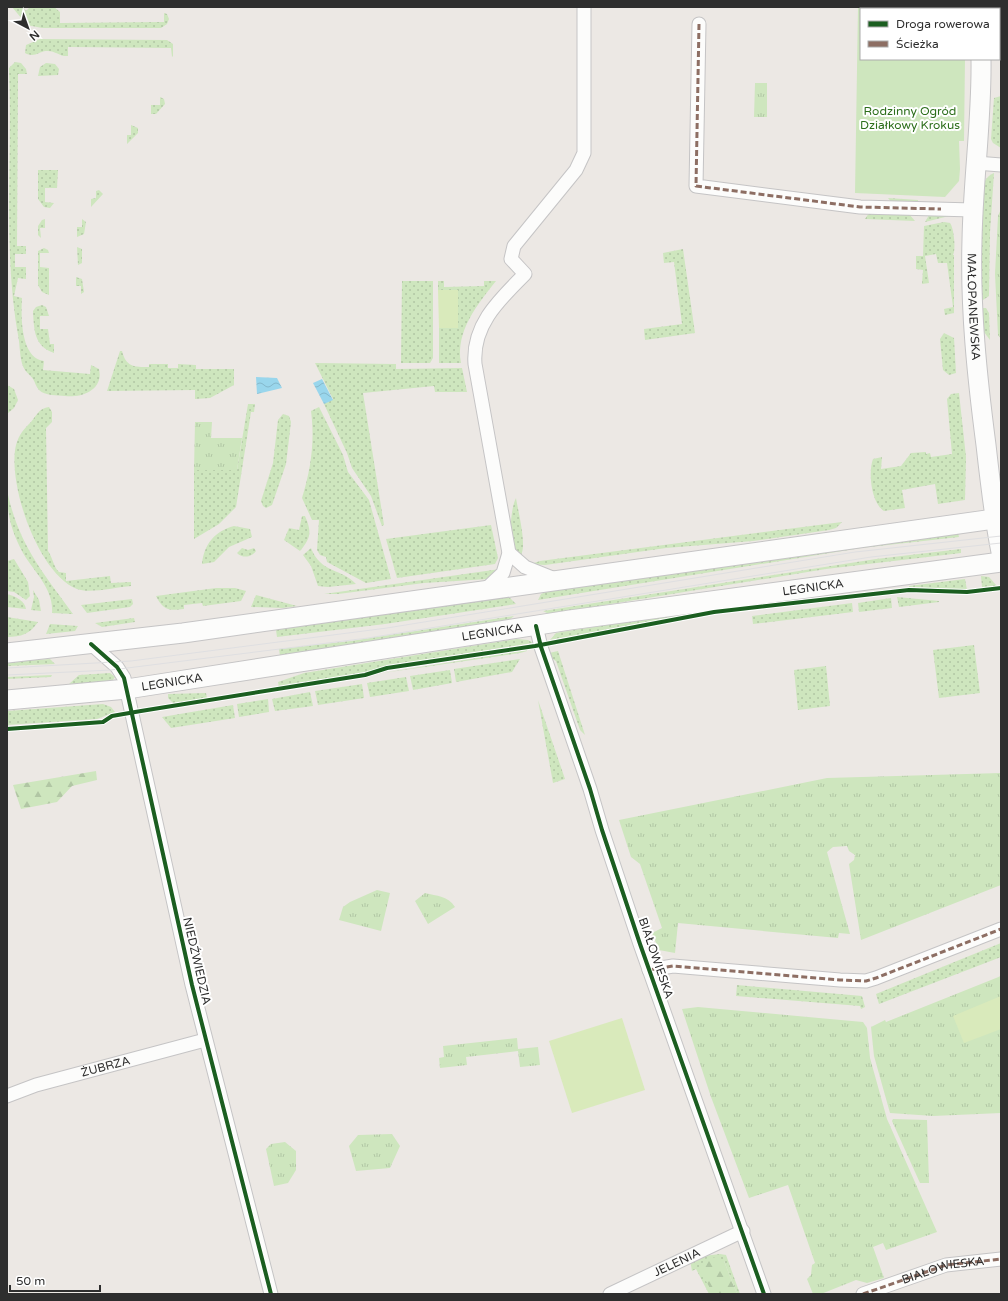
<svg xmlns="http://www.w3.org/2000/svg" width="1008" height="1301" font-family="'Varela Round',sans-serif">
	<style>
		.grass { fill: url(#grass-dots) }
		.forest { fill: url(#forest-firs) }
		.park { fill: url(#park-tufts) }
		.garden { fill: #cee6be }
		.pitch { fill: #d9eabb }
		.water { fill: url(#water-waves) }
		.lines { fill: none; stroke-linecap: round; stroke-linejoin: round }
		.street-casing { stroke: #c5c4c5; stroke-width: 15 }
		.secondary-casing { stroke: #c5c4c5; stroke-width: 21 }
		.street { stroke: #fcfcfb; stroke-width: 13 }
		.secondary { stroke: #fcfcfb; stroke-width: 19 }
		.tram { stroke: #dfdfe1; stroke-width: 1 }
		.quiet { stroke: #8d6e63; stroke-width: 3; stroke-dasharray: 6 3; stroke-linecap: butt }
		.cycleway-casing { stroke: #fff; stroke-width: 6 }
		.cycleway { stroke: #1b5e20; stroke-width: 4 }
		.labels { text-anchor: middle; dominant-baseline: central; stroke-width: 4; stroke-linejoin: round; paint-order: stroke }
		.park-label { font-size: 12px; fill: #2c6e1b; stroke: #fff }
		.street-label { font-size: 12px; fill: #2e2e2e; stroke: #fff }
	</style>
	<defs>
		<pattern id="grass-dots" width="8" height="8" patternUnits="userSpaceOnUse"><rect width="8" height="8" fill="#cee6be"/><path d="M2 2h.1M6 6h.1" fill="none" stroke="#b1c6a4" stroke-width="1.8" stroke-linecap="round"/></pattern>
		<pattern id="forest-firs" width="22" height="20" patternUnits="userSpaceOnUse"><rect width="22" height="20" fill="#cee6be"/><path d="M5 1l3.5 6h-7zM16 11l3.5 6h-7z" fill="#b1c6a4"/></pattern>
		<pattern id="park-tufts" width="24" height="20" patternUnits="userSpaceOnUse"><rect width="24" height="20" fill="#cee6be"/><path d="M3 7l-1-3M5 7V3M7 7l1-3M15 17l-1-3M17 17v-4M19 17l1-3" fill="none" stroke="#b1c6a4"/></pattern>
		<pattern id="water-waves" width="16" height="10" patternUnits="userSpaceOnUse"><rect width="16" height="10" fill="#99d6ec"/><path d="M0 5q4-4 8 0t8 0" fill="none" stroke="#84b8cb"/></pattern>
	</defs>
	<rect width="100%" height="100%" fill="#ece8e4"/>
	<g class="grass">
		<polygon points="12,7 23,7 26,11 30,7 54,7 60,12 60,23 164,22 164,13 167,14 169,19 167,24 161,28 42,28 27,25"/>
		<path d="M 40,39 L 167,40 L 173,44 L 173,56 L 172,57 L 171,48 L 68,47 L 68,56 C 60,57 55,50 46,51 C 38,52 34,58 25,53 L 26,45 Z"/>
		<path d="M 15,62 L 21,63 L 26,69 L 27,74 L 18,74 L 17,246 L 26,246 L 26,254 L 15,254 L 15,267 L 26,267 L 26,279 L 18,278 L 14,296 L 22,298 C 21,315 20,358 44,361 L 43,370 L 90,374 L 91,365 L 99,369 C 104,390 81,398 65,396 C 57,395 45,396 39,390 C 36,387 35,382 33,379 C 31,376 27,373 25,370 C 20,363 20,349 19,341 C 2,250 13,159 9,68 Z"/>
		<polygon points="46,63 55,64 59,69 58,75 38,76 40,67"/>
		<polygon points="1001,96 1001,148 993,143 991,139 994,98"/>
		<polygon points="160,97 164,99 165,104 156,114 151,114 151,105 160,105"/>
		<polygon points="131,125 138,128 138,133 127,144 127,135 131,135"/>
		<polygon points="38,170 58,170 57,188 45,188 45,202 54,203 50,208 44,207 38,199"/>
		<path d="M 994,173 L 990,232 L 989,296 L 983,300 C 978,293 980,199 983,187 C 984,181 988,175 994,173 Z"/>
		<polygon points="99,190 103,194 91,207 91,199 96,198 96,191"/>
		<polygon points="888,198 918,200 918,202 916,204 892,203"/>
		<polygon points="869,213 909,214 915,221 865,219"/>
		<polygon points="929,215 949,216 925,222"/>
		<polygon points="45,219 45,228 40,228 41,238 38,235 38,226 42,220"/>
		<polygon points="82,219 86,222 84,234 77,237 77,227 82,227"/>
		<path d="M 944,222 L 950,223 C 954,228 956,250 953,255 L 954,255 L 954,313 L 945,315 L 944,309 L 953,307 L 947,263 L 938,263 L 936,254 L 925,256 L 929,283 L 922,284 L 923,270 L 916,269 L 916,256 L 923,256 L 924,226 Z"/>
		<polygon points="77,247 82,249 82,263 78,265"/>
		<polygon points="44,248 48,250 49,253 40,253 40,267 49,268 49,295 42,292 38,285 38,251"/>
		<polygon points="683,249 695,333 645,340 644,329 682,324 674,262 664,263 663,253"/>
		<polygon points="76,277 82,279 84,292 81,294 81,286 76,286"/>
		<polygon points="402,281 433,281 433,358 430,363 401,363"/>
		<path d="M 438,281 L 444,281 L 444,287 L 484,286 L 484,281 L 496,281 C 478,304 455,331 461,363 L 439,363 L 439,328 L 458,328 L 458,290 L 438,290 Z"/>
		<path d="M 42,305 L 46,307 L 49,316 L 40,316 L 40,329 L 48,329 L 50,344 L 54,344 L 54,353 C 34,346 34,330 33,311 L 36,307 Z"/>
		<polygon points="982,308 986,308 989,313 990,340 984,332"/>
		<polygon points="944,333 954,338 956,373 949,375 943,370 940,339"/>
		<path d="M 120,351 L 122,351 C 126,367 134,367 149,367 L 149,364 L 168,364 L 168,368 L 178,368 L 178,364 L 196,365 L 196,369 L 234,369 L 234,385 L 210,398 L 195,399 L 195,390 L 107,391 Z"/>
		<polygon points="315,363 396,364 396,369 462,368 467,392 435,392 434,386 363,393 384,525 382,526 371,496 352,468 347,453 324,404 333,399"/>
		<polygon points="7,385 14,389 18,400 14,408 7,414"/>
		<path d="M 959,393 L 966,457 L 965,500 L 938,504 L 935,484 L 902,490 L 905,508 L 884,511 C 871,503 868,472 873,459 L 882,457 L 881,469 L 901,466 L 911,453 L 926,452 L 926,454 L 930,453 L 931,457 L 952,454 L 947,399 L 951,394 Z"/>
		<polygon points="248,404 255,404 254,412 251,412 236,507 219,524 194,539 194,470 237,470"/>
		<path d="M 49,407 L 52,412 L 52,422 L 46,428 L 48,551 C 53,558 53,566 59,572 L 66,573 L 66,581 L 110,576 L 111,583 L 131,582 L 131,586 C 117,587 89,594 77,589 C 38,574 7,483 16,445 C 19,434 24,429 31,422 C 36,416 39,408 49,407 Z"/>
		<path d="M 319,407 L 343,455 L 348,472 L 369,500 L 391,579 L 366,583 L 327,562 L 326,557 L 320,555 L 317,550 L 319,520 L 312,520 L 302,498 C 311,469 315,441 311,411 Z"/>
		<polygon points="283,414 289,416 291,422 286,464 272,505 266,508 263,506 261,501 273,463 278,420"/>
		<path d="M 7,490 C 18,544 42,571 73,614 L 52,613 C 54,589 34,572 23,553 C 11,531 7,514 7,490 Z"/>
		<path d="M 516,498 C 518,511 527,545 521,555 C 519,553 515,551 514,548 C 508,539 511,507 516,498 Z"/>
		<path d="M 302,516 L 305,516 C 312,532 311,538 300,551 L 284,540 L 289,528 L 299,530 Z"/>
		<polygon points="842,522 836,528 829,530 753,541 666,548 545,565 531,564 540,561"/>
		<polygon points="491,525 498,558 495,564 397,578 386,539"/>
		<path d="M 234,526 L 250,529 L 252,537 L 229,547 L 214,562 L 202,564 C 204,544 215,531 234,526 Z"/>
		<polygon points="958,533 959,537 861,548 538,600 541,594 548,591"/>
		<path d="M 242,548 L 248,550 L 254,548 L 256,551 C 252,557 243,559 237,553 Z"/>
		<path d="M 311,548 C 320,573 343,569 356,584 L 328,587 L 318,586 L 311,566 L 303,555 Z"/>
		<polygon points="961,549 961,553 826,569 549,614 543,611 876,559"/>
		<polygon points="14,559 28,582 30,596 26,600 14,592 7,591 7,561"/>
		<polygon points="500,569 488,579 424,583 338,594 324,594"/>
		<polygon points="981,576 989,577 997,586 982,587"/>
		<polygon points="965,579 967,590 909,587 909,586"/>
		<path d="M 216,588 L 235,588 L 246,591 L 241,601 L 203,606 L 202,603 L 184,605 L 184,609 C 169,611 163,610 156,596 Z"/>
		<polygon points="33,590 39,600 41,611 31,610 34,597"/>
		<path d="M 7,594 C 15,596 25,601 26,609 L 7,607 Z"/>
		<polygon points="256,595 297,606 283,608 251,607"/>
		<polygon points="505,597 510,598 516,604 385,624 277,637 276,630"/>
		<polygon points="897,597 939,601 939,602 899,607"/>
		<polygon points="891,598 892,608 859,612 858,603"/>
		<polygon points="132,599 133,604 130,607 87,613 81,605"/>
		<polygon points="852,603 853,612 753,624 752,616"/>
		<polygon points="686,613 688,615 550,640 556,633 561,632"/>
		<polygon points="514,616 509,620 280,656 279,649 351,641"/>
		<path d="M 7,617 L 38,622 C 30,634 21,637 7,637 Z"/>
		<polygon points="134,618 135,622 102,627 95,623"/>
		<polygon points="50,624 78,626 75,631 46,634"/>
		<polygon points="517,639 528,640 533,643 387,666 364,673 279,687 278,682 304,673"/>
		<polygon points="974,645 980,693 939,698 933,650"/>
		<polygon points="527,650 527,651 520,653 376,674"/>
		<polygon points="558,651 585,735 580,730 556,661 551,658 549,653"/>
		<polygon points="50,659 55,664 7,666 7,662"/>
		<polygon points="520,659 512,672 456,682 454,669"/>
		<polygon points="826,666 830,706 798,710 794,670"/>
		<polygon points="450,670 452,683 413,690 410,676"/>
		<polygon points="110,673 115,677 112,681 69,684 79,675"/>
		<polygon points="52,675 51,677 7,679 7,677"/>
		<polygon points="406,677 409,691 370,697 367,683"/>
		<polygon points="362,684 364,698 318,705 315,691"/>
		<polygon points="310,692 313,706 275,711 272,699"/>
		<polygon points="206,693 207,698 174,704 168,698 168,694"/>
		<polygon points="268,699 269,712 239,717 237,704"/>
		<polygon points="538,700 565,779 553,783"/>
		<polygon points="103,704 111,707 115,712 97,719 7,725 7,711"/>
		<polygon points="233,705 235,718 171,728 162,717"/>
		<polygon points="1001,943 1001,957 879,1004 876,994"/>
		<polygon points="737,985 862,996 865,1007 861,1009 860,1006 736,996"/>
		<polygon points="720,1254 726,1255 740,1294 737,1294 724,1261 714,1294 709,1294 696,1269 692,1271 690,1260 695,1257"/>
	</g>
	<g class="forest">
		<polygon points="96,771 97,780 72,786 57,802 21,809 13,785"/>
		<polygon points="717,1257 724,1261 737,1294 713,1293 700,1271 704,1259"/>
	</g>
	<g class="park">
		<polygon points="755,83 767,83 767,117 754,117"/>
		<polygon points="1001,209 1001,339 998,335 995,274 998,216"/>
		<polygon points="195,422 212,422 211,438 242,438 237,470 194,470"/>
		<polygon points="1001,773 1001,885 861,940 849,864 854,860 855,855 849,851 847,846 833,847 827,852 850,934 839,933 838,938 678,923 675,953 659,950 652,933 662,928 640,864 631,857 619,820 827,778"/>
		<polygon points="377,890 390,893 381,931 339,920 343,907 350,902"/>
		<path d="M 425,893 C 437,896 448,896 455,907 L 428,924 L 415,901 Z"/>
		<polygon points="1001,976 1001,1113 933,1116 890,1113 874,1056 871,1027 885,1020 886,1022"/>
		<polygon points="698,1007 863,1022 867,1028 870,1058 887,1119 937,1232 886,1250 883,1243 873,1247 884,1278 867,1283 856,1280 821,1294 813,1294 807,1279 811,1275 812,1265 815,1263 788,1185 749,1198 711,1097 682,1009"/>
		<polygon points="517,1038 518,1049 538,1047 540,1065 520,1067 518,1051 466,1057 467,1065 440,1068 439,1058 444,1057 443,1046"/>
		<polygon points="893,1119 927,1120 929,1183 920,1183 892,1121"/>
		<polygon points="392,1134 400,1146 390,1168 356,1171 349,1146 358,1135"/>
		<polygon points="285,1142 296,1151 296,1170 288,1183 274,1186 266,1149 271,1144"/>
	</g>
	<polygon class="garden" points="858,7 960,7 960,9 861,9 861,59 965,59 964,141 959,141 960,169 959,181 945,197 855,193"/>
	<g class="pitch">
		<polygon points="438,290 458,290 458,328 439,328"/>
		<polygon points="1001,996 1001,1029 964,1043 953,1016"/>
		<polygon points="622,1018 645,1090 572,1113 549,1041"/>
	</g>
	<g class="water">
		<polygon points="256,377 277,378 282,388 257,394"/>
		<polygon points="322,379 333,400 324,404 313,383"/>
	</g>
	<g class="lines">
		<defs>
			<g id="street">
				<polyline points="699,24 696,186 860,207 973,210"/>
				<polyline points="976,163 1001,165"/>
				<polyline points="509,553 525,567 555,579"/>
				<path d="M 485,590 L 503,573 L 509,553 L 475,364 C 472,325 499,300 525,274 L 511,259 L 514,246 L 576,170 L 584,153 L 584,7"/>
				<polyline points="536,626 541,647 590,789 602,830 640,944 764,1294"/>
				<polyline points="91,644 117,667 124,678 192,985 271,1294"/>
				<polyline points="649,970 673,966 840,980 866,981 876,978 1001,929"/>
				<path id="s1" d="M 7,1096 L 36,1085 L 205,1040"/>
				<path id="s2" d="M 610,1294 L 743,1231"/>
				<path id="s3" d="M 863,1294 L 946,1265 L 1001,1259"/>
			</g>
			<g id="secondary">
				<polyline points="977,7 978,9"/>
				<path id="s4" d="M 981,59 C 982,119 973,180 972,240 C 970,309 977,376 986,445 C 990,481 994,517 1001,552"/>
				<polyline points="7,653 183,633 1001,518"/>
				<path id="s5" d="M 7,700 L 127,689 L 570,620 L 1001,562"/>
			</g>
		</defs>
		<use href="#street" class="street-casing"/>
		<use href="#secondary" class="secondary-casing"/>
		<use href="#street" class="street"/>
		<use href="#secondary" class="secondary"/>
		<g class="tram">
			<polyline points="7,668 131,661 387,628 855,552 1001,536"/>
			<polyline points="7,675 111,670 368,638 871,557 1001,543"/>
		</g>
		<g class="quiet">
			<polyline points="699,24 696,186 860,207 941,209"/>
			<polyline points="649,970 673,966 840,980 866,981 876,978 1001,929"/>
			<polyline points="863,1294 946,1265 1001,1259"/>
		</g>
		<defs>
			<g id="cycleway">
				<polyline points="536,626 541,647 590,789 602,830 640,944 764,1294"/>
				<polyline points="91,644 117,667 124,678 192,985 271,1294"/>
				<polyline points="7,729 103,722 112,716 141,711 365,675 387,668 535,646 714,612 909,590 967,592 1001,588"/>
			</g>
		</defs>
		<use href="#cycleway" class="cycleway-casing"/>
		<use href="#cycleway" class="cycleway"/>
	</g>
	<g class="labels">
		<g class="park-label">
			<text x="910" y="111">Rodzinny Ogród<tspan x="910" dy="14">Działkowy Krokus</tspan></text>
		</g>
		<g class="street-label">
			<text stroke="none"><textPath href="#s4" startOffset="248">MAŁOPANEWSKA</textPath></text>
			<text stroke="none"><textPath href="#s5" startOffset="814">LEGNICKA</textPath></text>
			<text stroke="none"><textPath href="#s5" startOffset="490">LEGNICKA</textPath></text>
			<text stroke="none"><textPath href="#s5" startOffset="166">LEGNICKA</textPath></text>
			<text transform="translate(656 958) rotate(71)">BIAŁOWIESKA</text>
			<text transform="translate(197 961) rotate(77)">NIEDŹWIEDZIA</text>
			<text stroke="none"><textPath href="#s1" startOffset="103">ŻUBRZA</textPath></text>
			<text stroke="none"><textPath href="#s2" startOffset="74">JELENIA</textPath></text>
			<text stroke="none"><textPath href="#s3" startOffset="84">BIAŁOWIESKA</textPath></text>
		</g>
	</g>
	<rect width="1008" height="1301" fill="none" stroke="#2e2e2e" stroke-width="16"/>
	<rect x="860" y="8" width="140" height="52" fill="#ffffff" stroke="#ababab"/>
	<rect x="868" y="21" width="20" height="6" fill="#1b5e20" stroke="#ababab"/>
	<text x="896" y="28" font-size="12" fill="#2e2e2e">Droga rowerowa</text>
	<rect x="868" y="41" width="20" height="6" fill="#8d6e63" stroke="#ababab"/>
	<text x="896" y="48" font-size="12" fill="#2e2e2e">Ścieżka</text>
	<g transform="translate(28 28) rotate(139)" stroke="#ffffff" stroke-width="3" paint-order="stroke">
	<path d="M0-3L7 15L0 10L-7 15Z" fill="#2e2e2e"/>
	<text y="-6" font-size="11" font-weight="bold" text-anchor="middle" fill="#2e2e2e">N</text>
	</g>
	<path d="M10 1285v6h90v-6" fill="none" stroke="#2e2e2e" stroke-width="2"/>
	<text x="16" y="1285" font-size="12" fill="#2e2e2e" stroke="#ffffff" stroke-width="3" paint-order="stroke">50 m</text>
</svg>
